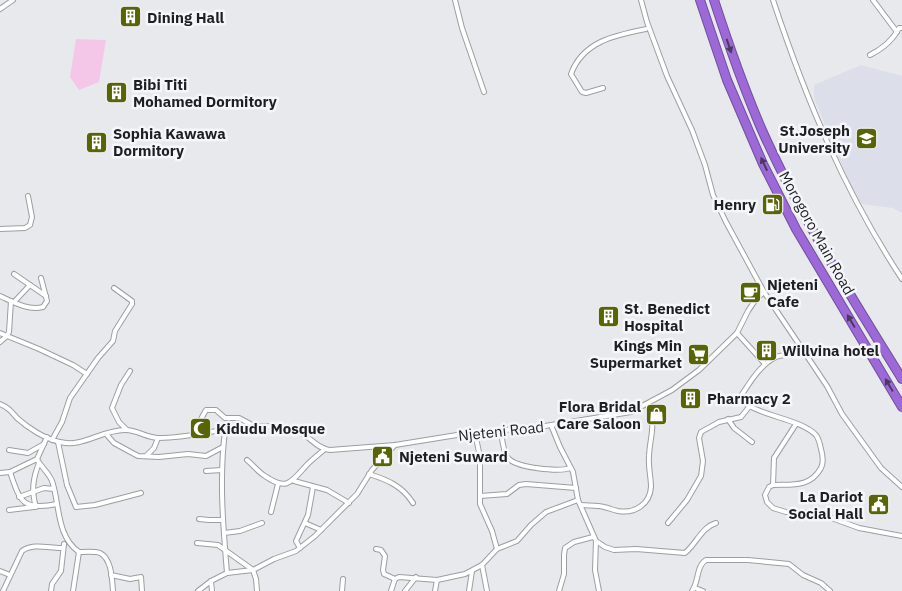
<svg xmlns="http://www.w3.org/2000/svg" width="902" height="591" font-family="'IBM Plex Sans',sans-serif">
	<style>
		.built { fill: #dcdfea }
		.green { fill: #f4c7e9 }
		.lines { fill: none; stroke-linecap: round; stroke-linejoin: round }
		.street-casing { stroke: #9d9ea2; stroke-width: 6 }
		.highway-casing { stroke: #714f98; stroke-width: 10 }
		.street { stroke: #fff; stroke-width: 4 }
		.highway { stroke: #9d69d9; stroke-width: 8 }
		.oneway { fill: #4a3961 }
		.labels { text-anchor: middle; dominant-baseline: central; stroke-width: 5; stroke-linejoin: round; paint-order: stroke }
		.poi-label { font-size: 15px; font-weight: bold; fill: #1e1f20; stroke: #f5f6fa; text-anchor: start }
		.street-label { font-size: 15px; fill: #1e1f20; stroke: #f5f6fa }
	</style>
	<rect width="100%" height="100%" fill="#e8e9ec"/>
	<polygon class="built" points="861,65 902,76 902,213 893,208 861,204 848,180 814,98 814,85"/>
	<polygon class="green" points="76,39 106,40 99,82 79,90 70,77"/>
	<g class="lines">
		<defs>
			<g id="street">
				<polyline points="455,0 462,28 484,92"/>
				<polyline points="641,0 647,22 667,76 692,130 705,165 713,195 726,222 764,292 827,386 842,414 881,468 902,487"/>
				<path d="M 773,0 C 806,99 844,191 902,279"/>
				<polyline points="873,0 897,32"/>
				<polyline points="0,9 13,0"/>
				<path d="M 870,55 C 882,49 893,40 899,28 L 902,28"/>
				<path d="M 603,88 L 586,93 L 582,92 L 571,74 C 583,41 616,35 646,29"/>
				<polyline points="0,229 25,228 30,225 32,217 28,196"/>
				<polyline points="14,274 46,296"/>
				<path d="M 0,296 C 13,302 28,311 43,307 L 47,301 L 41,278"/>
				<polyline points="14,302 30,285"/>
				<polyline points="0,333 39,349 73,365 87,374"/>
				<polyline points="737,333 765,364"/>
				<polyline points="0,342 7,336 9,332 11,301"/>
				<path d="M 804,351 C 794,355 785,354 776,357 C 761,364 750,382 741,396 L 742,401 C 762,417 801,419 816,435 C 819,439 820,444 821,449 C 823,456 824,462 821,468 C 810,488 791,484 773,485 L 769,487 L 765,495 L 767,502 L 773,508 L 786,512 L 818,513 L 859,528 L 902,536"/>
				<path d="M 0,404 C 8,407 12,412 17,418 C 28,428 45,439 60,442 C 83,448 103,429 126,430 C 137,430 147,438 159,438 C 191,438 221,428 253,426 C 267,426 289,426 301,433 C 311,438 318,449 330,450 L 395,445 L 457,435 L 545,426 L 631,412 L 672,390 L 699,370 L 737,333 L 748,311 L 756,299 L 764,292"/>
				<polyline points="201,419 206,410 216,410 225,418 239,418 254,426"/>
				<polyline points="728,419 734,428 752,442"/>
				<path d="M 551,425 L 560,447 L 573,472 L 578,500 L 596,541 L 605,547 L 614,550 L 636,549 L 685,553 C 696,544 702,527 716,523"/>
				<polyline points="127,430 119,422 112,408 121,385 130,371"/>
				<path d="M 225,431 C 219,478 223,525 227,573"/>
				<path d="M 501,431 C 502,439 503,452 508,458 C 516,468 559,472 570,468"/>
				<polyline points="475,433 480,457 480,504 492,531 497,549"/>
				<polyline points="106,434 114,443 138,456 159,457 188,454 206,456 223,447"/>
				<polyline points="52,440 62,422 70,398 98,358 113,341 115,331 132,304 132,301 114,288"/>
				<polyline points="58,442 67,485 76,507 95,505 141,493"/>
				<polyline points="9,450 28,453 44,444"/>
				<polyline points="146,456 154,448 158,438"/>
				<path d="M 37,459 C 41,467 49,473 52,481 C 60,504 56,536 79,552 C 85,552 94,551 100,553 C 112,559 112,580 113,591"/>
				<path d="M 247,460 C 253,465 258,472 265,476 C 285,490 290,484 304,468 C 310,461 318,455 325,449"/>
				<polyline points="206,471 222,470"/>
				<path d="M 10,472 C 20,501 22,511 57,504"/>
				<polyline points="0,473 10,472 37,459 47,437"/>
				<path d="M 369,474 C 388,480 402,486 413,503"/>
				<polyline points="294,481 327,490 349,503"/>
				<polyline points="773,485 774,458 796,424"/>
				<polyline points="480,496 507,494 519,485 526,484 576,488"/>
				<polyline points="19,497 44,488 54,489"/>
				<path d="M 581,505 C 588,506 596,505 604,507 C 609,508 613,510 618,511 C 635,514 650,504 651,487 C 651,477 648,467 649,456 C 650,435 657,425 647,404"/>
				<path d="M 36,507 C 31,491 33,478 39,463"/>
				<polyline points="9,510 34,507"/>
				<polyline points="271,512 278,484"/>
				<polyline points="199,519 209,520 222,520"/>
				<polyline points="305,523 321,530"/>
				<polyline points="668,523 687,500 701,476 703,461 699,438 701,432 719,422 741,417 749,407"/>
				<polyline points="224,533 240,531 262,523"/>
				<polyline points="596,541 595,570 599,591"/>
				<polyline points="197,543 218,545 253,570 256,579 257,591"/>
				<polyline points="300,548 296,541 308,515 313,487"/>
				<polyline points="376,549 381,550 385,556 383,570 384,574 395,579"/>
				<polyline points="482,565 487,591"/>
				<polyline points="0,571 10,575"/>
				<polyline points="111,575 130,579 141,577 142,591"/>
				<polyline points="211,581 212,591"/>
				<polyline points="695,588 703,591"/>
				<path d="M 3,591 L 22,551 C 33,543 48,548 61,548"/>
				<polyline points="51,591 52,584 61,571 64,544"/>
				<polyline points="73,591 79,552"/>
				<polyline points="198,591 211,581 227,573 253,570 274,559 296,551 315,536 357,494 372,470 395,445"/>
				<polyline points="342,591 343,579"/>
				<polyline points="391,591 395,579 399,577 437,580 465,574 482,565 497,549 517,541 531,525 546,512 578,500"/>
				<polyline points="405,591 416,577"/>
				<polyline points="435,591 437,580"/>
				<polyline points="469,591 472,571"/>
				<polyline points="559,591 564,574 564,555 565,548 574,542 593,537"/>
				<path d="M 692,591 C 699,582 696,566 706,560 L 748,560 L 789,564 L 803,575 L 821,583 L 830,591"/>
			</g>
			<g id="highway">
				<polyline points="700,0 727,80 763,164 796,229 902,407"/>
				<path d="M 714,0 C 728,43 743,86 761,128 C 800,216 852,298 902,379"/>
			</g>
		</defs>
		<use href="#street" class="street-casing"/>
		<use href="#highway" class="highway-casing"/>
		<use href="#street" class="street"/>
		<use href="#highway" class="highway"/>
	</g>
	<defs><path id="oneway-solid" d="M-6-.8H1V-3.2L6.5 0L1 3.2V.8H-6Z" transform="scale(1.25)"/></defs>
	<g class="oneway">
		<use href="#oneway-solid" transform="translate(729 46) rotate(71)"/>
		<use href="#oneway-solid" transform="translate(764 164) rotate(-115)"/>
		<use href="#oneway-solid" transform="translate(851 321) rotate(-121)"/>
		<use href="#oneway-solid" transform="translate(889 385) rotate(-121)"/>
	</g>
	<defs>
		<symbol id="building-square" viewBox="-11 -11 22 22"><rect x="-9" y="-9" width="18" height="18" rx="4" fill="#596405" stroke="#f5f6fa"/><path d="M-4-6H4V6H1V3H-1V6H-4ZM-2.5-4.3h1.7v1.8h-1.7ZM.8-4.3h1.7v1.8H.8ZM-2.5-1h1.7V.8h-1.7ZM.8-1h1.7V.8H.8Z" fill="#fff"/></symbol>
		<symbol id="university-square" viewBox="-11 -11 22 22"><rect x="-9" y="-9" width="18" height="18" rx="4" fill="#596405" stroke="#f5f6fa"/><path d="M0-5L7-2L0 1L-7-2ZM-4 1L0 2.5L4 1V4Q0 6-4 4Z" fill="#fff"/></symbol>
		<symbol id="fuel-square" viewBox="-11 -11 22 22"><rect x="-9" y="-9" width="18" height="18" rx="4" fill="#596405" stroke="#f5f6fa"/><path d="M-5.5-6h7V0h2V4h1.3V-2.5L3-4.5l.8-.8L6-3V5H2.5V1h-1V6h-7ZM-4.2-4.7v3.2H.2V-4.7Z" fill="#fff"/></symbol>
		<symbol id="cafe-square" viewBox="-11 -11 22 22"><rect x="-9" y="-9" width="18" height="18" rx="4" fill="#596405" stroke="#f5f6fa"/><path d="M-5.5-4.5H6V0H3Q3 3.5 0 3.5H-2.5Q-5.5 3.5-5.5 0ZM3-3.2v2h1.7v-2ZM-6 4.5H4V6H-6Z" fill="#fff"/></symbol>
		<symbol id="supermarket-square" viewBox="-11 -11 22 22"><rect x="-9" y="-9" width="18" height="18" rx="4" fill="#596405" stroke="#f5f6fa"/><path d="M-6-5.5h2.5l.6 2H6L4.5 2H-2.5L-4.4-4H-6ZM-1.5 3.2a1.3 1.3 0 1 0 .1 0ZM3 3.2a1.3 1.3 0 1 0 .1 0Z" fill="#fff"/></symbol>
		<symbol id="shop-square" viewBox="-11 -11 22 22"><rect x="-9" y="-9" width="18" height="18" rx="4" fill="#596405" stroke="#f5f6fa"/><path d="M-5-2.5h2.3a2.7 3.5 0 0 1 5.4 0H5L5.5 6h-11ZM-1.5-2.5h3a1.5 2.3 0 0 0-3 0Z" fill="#fff"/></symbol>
		<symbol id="mosque-square" viewBox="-11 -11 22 22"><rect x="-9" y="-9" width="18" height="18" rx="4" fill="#596405" stroke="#f5f6fa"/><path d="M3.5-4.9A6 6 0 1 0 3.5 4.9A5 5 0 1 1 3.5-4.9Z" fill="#fff"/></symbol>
		<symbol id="civic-square" viewBox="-11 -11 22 22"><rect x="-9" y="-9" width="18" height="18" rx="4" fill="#596405" stroke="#f5f6fa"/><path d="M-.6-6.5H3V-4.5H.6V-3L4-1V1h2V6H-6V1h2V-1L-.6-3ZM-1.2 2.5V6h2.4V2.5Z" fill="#fff"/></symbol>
	</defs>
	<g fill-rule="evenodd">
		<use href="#building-square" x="118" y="4" width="25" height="25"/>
		<use href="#building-square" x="104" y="80" width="25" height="25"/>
		<use href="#university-square" x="854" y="126" width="25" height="25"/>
		<use href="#building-square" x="84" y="130" width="25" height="25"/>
		<use href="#fuel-square" x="760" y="192" width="25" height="25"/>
		<use href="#cafe-square" x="738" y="280" width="25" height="25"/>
		<use href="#building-square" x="596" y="304" width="25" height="25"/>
		<use href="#building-square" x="754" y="338" width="25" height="25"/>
		<use href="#supermarket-square" x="686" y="342" width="25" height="25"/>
		<use href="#building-square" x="678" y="386" width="25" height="25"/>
		<use href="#shop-square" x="644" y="402" width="25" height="25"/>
		<use href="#mosque-square" x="188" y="416" width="25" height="25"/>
		<use href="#civic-square" x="370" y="444" width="25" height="25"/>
		<use href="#civic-square" x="866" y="492" width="25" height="25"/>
	</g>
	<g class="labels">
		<g class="poi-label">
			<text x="147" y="17">Dining Hall</text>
			<text x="133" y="84">Bibi Titi<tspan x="133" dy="17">Mohamed Dormitory</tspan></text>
			<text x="850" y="130" text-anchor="end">St.Joseph<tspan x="850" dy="17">University</tspan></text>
			<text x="113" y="133">Sophia Kawawa<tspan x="113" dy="17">Dormitory</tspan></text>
			<text x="756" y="204" text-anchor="end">Henry</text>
			<text x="767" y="284">Njeteni<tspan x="767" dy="17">Cafe</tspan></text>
			<text x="624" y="308">St. Benedict<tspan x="624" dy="17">Hospital</tspan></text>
			<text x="682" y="345" text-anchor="end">Kings Min<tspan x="682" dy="17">Supermarket</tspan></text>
			<text x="782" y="350">Willvina hotel</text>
			<text x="707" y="398">Pharmacy 2</text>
			<text x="641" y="406" text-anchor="end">Flora Bridal<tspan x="641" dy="17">Care Saloon</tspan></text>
			<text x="216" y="428">Kidudu Mosque</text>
			<text x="399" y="456">Njeteni Suward</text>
			<text x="863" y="496" text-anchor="end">La Dariot<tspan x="863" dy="17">Social Hall</tspan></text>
		</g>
		<g class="street-label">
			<text transform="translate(817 233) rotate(61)">Morogoro Main Road</text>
			<text transform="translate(501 431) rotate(-6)">Njeteni Road</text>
		</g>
	</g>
</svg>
